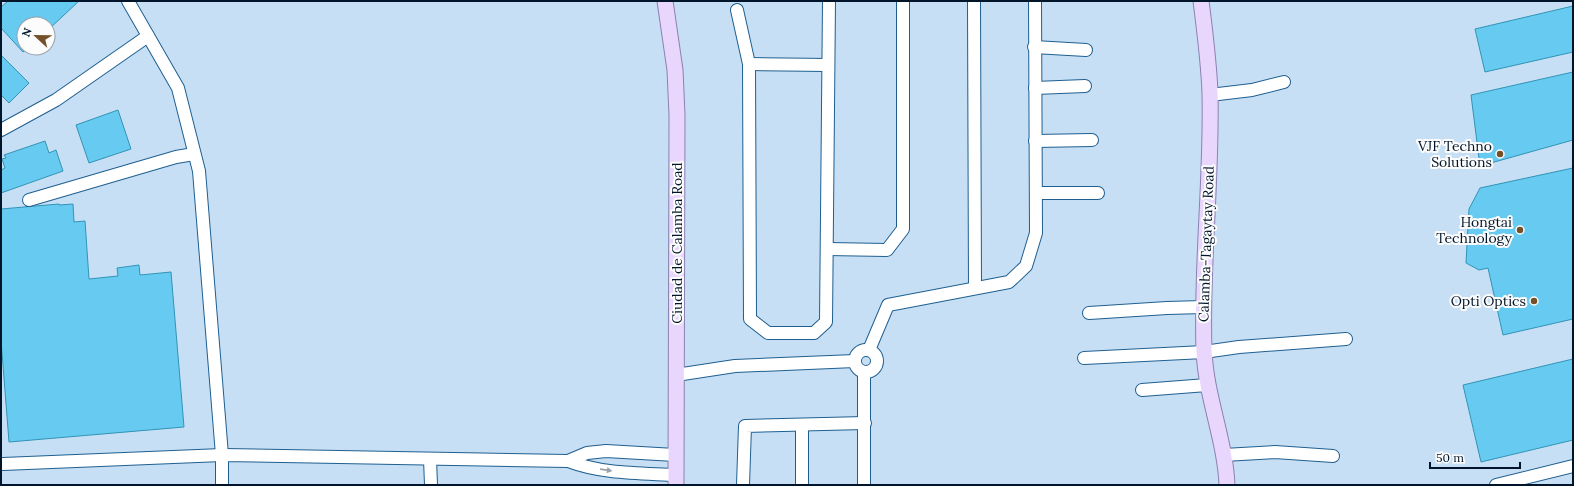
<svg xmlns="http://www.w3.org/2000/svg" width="1574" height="486" font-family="Lora,serif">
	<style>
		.building { fill: #67cbf1; stroke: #3293b6 }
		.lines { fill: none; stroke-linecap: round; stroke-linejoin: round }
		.minor-casing { stroke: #1f5f90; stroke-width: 14 }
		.major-casing { stroke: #8d81b1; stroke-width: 17 }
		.minor { stroke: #fff; stroke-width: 12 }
		.major { stroke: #e8d6fc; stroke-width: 15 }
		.oneway { fill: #99a1a9 }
		.poi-dot { fill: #74502a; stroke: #fcfcfc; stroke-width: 1.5 }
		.labels { text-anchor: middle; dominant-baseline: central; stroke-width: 4; stroke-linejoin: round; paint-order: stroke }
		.poi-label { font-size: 14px; fill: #001529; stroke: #fcfcfc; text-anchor: end }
		.street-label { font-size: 14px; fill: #001529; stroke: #fcfcfc }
	</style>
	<rect width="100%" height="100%" fill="#c6dff5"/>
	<g class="building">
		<polygon points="8,1 79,1 48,30 48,24 24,24 24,48 28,48 23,52 1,28 1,7"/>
		<polygon points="1573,6 1573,52 1485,72 1475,29"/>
		<polygon points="1,55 29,83 9,103 1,95"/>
		<polygon points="1573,72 1573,140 1480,166 1471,95"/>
		<polygon points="118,110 131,149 89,163 76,125"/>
		<polygon points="45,141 49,153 56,150 63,171 1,193 1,170 5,168 2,159 6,158 4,155"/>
		<polygon points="1573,168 1573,319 1503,335 1488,268 1479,270 1466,263 1469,209 1480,188"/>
		<polygon points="59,204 59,205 73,204 74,222 85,221 89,279 118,276 117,268 139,265 140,275 171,272 184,427 9,442 1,340 1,209"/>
		<polygon points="1573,359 1573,440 1481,462 1463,385"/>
	</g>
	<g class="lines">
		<defs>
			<g id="minor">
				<polyline points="128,1 178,88 199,171 222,455 222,485"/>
				<polyline points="974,1 975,288"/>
				<polyline points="737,10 749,64 750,319 768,333 814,333 826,322 829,1"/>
				<polyline points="1034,47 1086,50"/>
				<polyline points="749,64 828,65"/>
				<polyline points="1035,88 1085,86"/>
				<polyline points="1210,95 1252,90 1284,82"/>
				<polyline points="1,130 56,100 148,36"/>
				<polyline points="1035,141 1092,140"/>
				<polyline points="1036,193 1098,193"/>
				<polyline points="29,200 176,157 194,154"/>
				<polyline points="827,249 887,250 903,229 903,1"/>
				<polyline points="1089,313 1167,308 1203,307"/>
				<polyline points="869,350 888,305 1009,282 1026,266 1036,233 1035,1"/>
				<circle cx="866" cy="361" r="11"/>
				<polyline points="1084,358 1204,352 1239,347 1346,339"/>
				<polyline points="864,372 864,485"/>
				<polyline points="676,375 735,366 855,361"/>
				<polyline points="1142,390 1207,385"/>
				<polyline points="1224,455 1275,452 1333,456"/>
				<polyline points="430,459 431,485"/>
				<polyline points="568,461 587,453 606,451 675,455"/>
				<path d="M 3,464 L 222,455 L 568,461 C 602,474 639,473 676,475"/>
				<polyline points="743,485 745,426 865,423"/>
				<polyline points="802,485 802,425"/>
				<polyline points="1496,485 1573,466"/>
			</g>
			<g id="major">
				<polyline points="665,1 675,70 677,115 676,485"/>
				<path d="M 1201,1 C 1205,32 1209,63 1210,94 C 1212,180 1201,266 1204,351 C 1206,397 1225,439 1227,485"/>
			</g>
		</defs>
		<use href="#minor" class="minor-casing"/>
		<use href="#major" class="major-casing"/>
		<use href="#minor" class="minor"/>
		<use href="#major" class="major"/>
	</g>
	<defs><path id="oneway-solid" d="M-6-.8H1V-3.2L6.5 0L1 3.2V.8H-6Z"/></defs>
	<use class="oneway" href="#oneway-solid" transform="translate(606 470) rotate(8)"/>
	<g class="poi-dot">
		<circle cx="1500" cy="154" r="4"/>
		<circle cx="1520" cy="230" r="4"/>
		<circle cx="1534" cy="301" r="4"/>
	</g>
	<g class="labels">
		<g class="poi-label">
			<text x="1492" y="146">VJF Techno<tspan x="1492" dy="16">Solutions</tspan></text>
			<text x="1512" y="222">Hongtai<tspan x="1512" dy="16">Technology</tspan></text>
			<text x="1526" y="301">Opti Optics</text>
		</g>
		<g class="street-label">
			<text transform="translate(677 243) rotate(-90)">Ciudad de Calamba Road</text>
			<text transform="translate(1206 244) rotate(-88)">Calamba-Tagaytay Road</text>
		</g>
	</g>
	<rect width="1574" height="486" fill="none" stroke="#001529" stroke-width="4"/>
	<g transform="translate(36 36) rotate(292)"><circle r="19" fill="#fcfcfc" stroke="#97a0a8"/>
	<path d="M0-3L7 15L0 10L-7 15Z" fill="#74502a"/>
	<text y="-6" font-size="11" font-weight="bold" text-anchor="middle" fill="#001529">N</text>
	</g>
	<path d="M1430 462v6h90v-6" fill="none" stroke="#001529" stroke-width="2"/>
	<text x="1436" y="462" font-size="12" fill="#001529" stroke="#fcfcfc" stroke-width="3" paint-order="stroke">50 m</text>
</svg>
